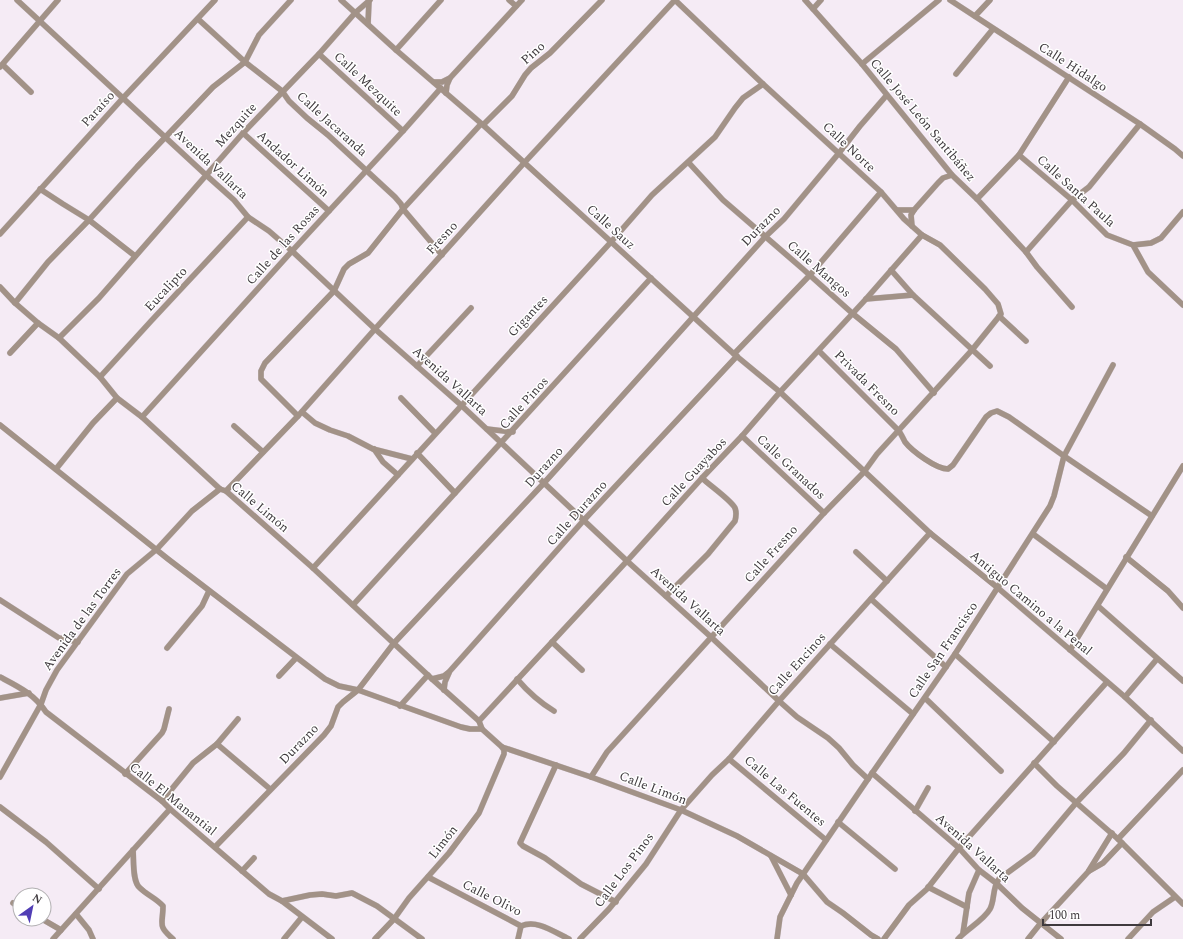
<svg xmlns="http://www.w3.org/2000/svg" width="1183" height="939" font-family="Spectral,serif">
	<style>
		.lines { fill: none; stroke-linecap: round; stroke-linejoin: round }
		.minor-casing { stroke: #d1c8d0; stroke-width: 6 }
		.minor { stroke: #a29287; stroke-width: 5.5 }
		.labels { text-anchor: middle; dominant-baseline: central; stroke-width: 3; stroke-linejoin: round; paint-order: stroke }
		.street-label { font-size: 13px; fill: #3f3a3e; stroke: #fff }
	</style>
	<rect width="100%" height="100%" fill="#f5ebf5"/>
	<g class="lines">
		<defs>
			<g id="minor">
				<polyline points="17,0 206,175 234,200 248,217 269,231 292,251 375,329 461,405 627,561 711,637 779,701 797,717 828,738 839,748 853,765 868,779"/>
				<polyline points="341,0 396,50 483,125 734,354 780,392 930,533 998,588 1125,697 1183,751"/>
				<polyline points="509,0 516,6"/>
				<polyline points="805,0 862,64 952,175 977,199 1026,252 1037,267 1072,307"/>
				<polyline points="950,0 1140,124 1175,149 1183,156"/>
				<polyline points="813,9 821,0"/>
				<polyline points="975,16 990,0"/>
				<polyline points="198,19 245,62 282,91 289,101 307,118 328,135 395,197 401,204 403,209 442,255"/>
				<polyline points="368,24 369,1"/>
				<polyline points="396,50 441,0"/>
				<polyline points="319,54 403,131"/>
				<polyline points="862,64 939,0"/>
				<polyline points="3,65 31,92"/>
				<polyline points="0,67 58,0"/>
				<polyline points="956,74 993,29"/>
				<polyline points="434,82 442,82 450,78 522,0"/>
				<polyline points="446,93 447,85 450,78"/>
				<polyline points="483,125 512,96 525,75 531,68 550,53 602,0"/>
				<polyline points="243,133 329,211"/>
				<polyline points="1019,155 1072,200 1107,235 1133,245 1148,272 1183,305"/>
				<polyline points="689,163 723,200 804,270 852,313 896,349 934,393"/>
				<polyline points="40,189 63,204 89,220 135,256"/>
				<polyline points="977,199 1019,155 1069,77"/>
				<polyline points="897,210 914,210"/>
				<polyline points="912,226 911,215 914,210 938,183 943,178 952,175"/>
				<polyline points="0,234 123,98 215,0"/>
				<polyline points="1133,245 1151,243 1161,238 1183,212"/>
				<polyline points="1026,252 1072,200 1089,187 1140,124"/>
				<polyline points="891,270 913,295 990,366"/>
				<polyline points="0,287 15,303 38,323 59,338 100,377 117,398 142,417 220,489 226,491 313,568 432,679 479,721 482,729 502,747 591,777 681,810 737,836 803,874 827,902 843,913 871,935 878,939"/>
				<polyline points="866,299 913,295"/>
				<polyline points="15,303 48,262 89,220 137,167 213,87 245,62 259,35 291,0"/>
				<polyline points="999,316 1026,341"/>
				<polyline points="59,338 99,298 243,133 319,54 355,13 370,0"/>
				<path d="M 819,351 L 899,431 C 901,434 903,438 905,442 C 912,451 936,469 948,469 L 953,465 L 986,417 L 991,413 L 997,411 L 1009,417 L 1064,456 L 1152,516"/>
				<polyline points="10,353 38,323"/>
				<polyline points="734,354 810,275 881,192"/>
				<polyline points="417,366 471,308"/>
				<polyline points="100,377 152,320 248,217"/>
				<polyline points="401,398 435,433"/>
				<polyline points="302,412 315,423 330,430 348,436 373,449 412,459"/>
				<polyline points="298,416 261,379 261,371 265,363 334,291 344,269 349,264 368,253 403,209 481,124"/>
				<polyline points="142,417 292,251 403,131 441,88"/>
				<polyline points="0,425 168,559 325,679 339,686 358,690 461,727 470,729 482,729"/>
				<polyline points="234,426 263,452"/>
				<polyline points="487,429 513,432"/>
				<polyline points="742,436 824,513"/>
				<polyline points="374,449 383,462 398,475"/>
				<polyline points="417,453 455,493"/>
				<polyline points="56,469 93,423 117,398"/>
				<polyline points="226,491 298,416 375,329 524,163 675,0"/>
				<polyline points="1033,534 1107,589"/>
				<polyline points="856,552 887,581"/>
				<polyline points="1126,557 1168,591 1183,608"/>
				<polyline points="313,568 611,242 652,195 715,137 735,108 743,98 763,84"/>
				<path d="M 666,596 L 708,554 L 735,521 C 736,517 737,513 735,508 C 731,500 709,485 702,478"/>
				<polyline points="871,599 946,667"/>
				<polyline points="0,600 59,638 78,642"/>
				<polyline points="353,605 651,278"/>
				<polyline points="1098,606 1183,681"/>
				<polyline points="552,642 582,670"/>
				<polyline points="830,644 913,714"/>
				<polyline points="167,648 202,606 209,591"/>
				<polyline points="1070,650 1183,466"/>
				<polyline points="955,654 1054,742"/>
				<polyline points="279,676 296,658"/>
				<path d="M 0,677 C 19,687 34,694 46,712 L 162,801 L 170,809 L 269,894 L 282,901 L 332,939"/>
				<polyline points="432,679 444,676 449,672 584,520 737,356"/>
				<path d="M 517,679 C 529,693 539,702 554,711"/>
				<polyline points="444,690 445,682 449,673"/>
				<polyline points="1125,697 1157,659"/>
				<polyline points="0,698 29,693"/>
				<polyline points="925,698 1001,771"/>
				<polyline points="400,706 428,675"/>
				<polyline points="238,719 217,744 270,789"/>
				<polyline points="479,721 627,561 702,478 742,436 780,392 866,299 922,235"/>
				<polyline points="729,759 826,840"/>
				<polyline points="1034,763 1057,786 1118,839 1183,904"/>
				<polyline points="556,765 520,843 523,846 545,858 581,884 616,902"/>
				<polyline points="872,773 959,848 979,870 996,883 1022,908 1061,939"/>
				<polyline points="125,774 162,733 164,729 169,709"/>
				<polyline points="0,777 41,704 46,690 57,670 127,574 157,549 192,511 220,489"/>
				<polyline points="591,777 607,752 824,513 864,472 877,454 972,350 1001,314 998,304 985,289 940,245 922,235 904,219 881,192 763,84 675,0"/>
				<polyline points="162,801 193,763 217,744"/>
				<polyline points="0,807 46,842 99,889"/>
				<polyline points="915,811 928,788"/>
				<polyline points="838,822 895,869"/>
				<polyline points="1118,839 1183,770"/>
				<polyline points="215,847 324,735 331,726 338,707 343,702 358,690 394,643 544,483 765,237 784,219 839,153 860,126 886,96"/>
				<path d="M 133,850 C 134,860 132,882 140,888 C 147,895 156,898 163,906 C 163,925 157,925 173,939"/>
				<polyline points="771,856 791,895"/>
				<polyline points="242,871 254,858"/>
				<polyline points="1089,871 1103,863 1122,843"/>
				<path d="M 428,877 L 521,926 C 537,919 554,932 569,939"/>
				<polyline points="928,887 967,907"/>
				<polyline points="282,901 310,895 322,894 336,896 352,893 377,906 422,939"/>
				<polyline points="13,903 20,908"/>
				<polyline points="76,914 89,930 93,939"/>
				<polyline points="42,919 61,930"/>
				<polyline points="963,933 969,893 979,870"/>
				<polyline points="53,939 170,809"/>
				<polyline points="284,939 302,917"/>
				<polyline points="375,939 394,919 409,898 449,853 479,813 504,754 504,750 502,747"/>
				<polyline points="518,939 521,926"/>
				<polyline points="580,939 609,909 646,864 681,810 712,775 729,759 779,701 930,533"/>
				<polyline points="777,939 780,917 797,883 868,779 955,654 1050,506 1054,496 1064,456 1113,365"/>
				<polyline points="884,939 909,905 927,889 959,848 1107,682"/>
				<path d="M 958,939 C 967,929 984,920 990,909 C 995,900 992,888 999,879 L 1033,854 L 1076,803 L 1124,753 L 1151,720"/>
				<polyline points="1028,939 1040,924 1088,872 1112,833"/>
				<polyline points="1128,939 1153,912 1175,897"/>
			</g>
		</defs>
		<use href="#minor" class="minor-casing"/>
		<use href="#minor" class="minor"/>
	</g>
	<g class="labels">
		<g class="street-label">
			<text transform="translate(533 53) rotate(-42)">Pino</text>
			<text transform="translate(1073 67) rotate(33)">Calle Hidalgo</text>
			<text transform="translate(368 84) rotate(43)">Calle Mezquite</text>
			<text transform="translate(98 109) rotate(-48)">Paraíso</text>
			<text transform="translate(923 120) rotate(50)">Calle José León Santibáñez</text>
			<text transform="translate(332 124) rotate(42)">Calle Jacaranda</text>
			<text transform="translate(236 125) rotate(-48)">Mezquite</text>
			<text transform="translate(849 147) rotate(43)">Calle Norte</text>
			<text transform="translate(211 164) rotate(43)">Avenida Vallarta</text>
			<text transform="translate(293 164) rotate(42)">Andador Limón</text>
			<text transform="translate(1076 191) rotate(42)">Calle Santa Paula</text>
			<text transform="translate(761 226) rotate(-46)">Durazno</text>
			<text transform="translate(611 227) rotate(42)">Calle Sauz</text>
			<text transform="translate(442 238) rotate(-48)">Fresno</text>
			<text transform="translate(283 245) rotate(-48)">Calle de las Rosas</text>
			<text transform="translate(819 269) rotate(41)">Calle Mangos</text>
			<text transform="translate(166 289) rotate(-47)">Eucalipto</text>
			<text transform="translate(528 316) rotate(-47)">Gigantes</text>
			<text transform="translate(450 381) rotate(42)">Avenida Vallarta</text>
			<text transform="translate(867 383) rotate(45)">Privada Fresno</text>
			<text transform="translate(524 403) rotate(-48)">Calle Pinos</text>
			<text transform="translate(544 467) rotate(-48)">Durazno</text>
			<text transform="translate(791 467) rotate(43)">Calle Granados</text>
			<text transform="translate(694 472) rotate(-47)">Calle Guayabos</text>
			<text transform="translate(260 507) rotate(40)">Calle Limón</text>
			<text transform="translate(577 513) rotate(-48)">Calle Durazno</text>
			<text transform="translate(771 554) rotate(-48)">Calle Fresno</text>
			<text transform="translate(688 601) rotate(42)">Avenida Vallarta</text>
			<text transform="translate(1031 603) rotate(40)">Antiguo Camino a la Penal</text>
			<text transform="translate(82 619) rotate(-54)">Avenida de las Torres</text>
			<text transform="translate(943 650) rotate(-56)">Calle San Francisco</text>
			<text transform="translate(797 664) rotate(-48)">Calle Encinos</text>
			<text transform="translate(299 744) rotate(-46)">Durazno</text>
			<text transform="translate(653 788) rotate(21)">Calle Limón</text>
			<text transform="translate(785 791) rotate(40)">Calle Las Fuentes</text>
			<text transform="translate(173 799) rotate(39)">Calle El Manantial</text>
			<text transform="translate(443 842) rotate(-52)">Limón</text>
			<text transform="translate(973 848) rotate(42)">Avenida Vallarta</text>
			<text transform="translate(624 870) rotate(-53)">Calle Los Pinos</text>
			<text transform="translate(492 898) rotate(27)">Calle Olivo</text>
		</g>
	</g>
	<g transform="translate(32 907) rotate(33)"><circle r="19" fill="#ffffff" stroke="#b2b0b2"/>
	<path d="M0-3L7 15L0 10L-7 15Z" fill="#513eb5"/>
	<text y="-6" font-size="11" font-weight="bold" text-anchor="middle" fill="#3f3a3e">N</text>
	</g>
	<path d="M1043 919v6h108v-6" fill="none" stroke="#3f3a3e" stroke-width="2"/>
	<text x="1049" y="919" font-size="12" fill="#3f3a3e" stroke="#ffffff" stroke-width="3" paint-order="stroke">100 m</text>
</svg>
